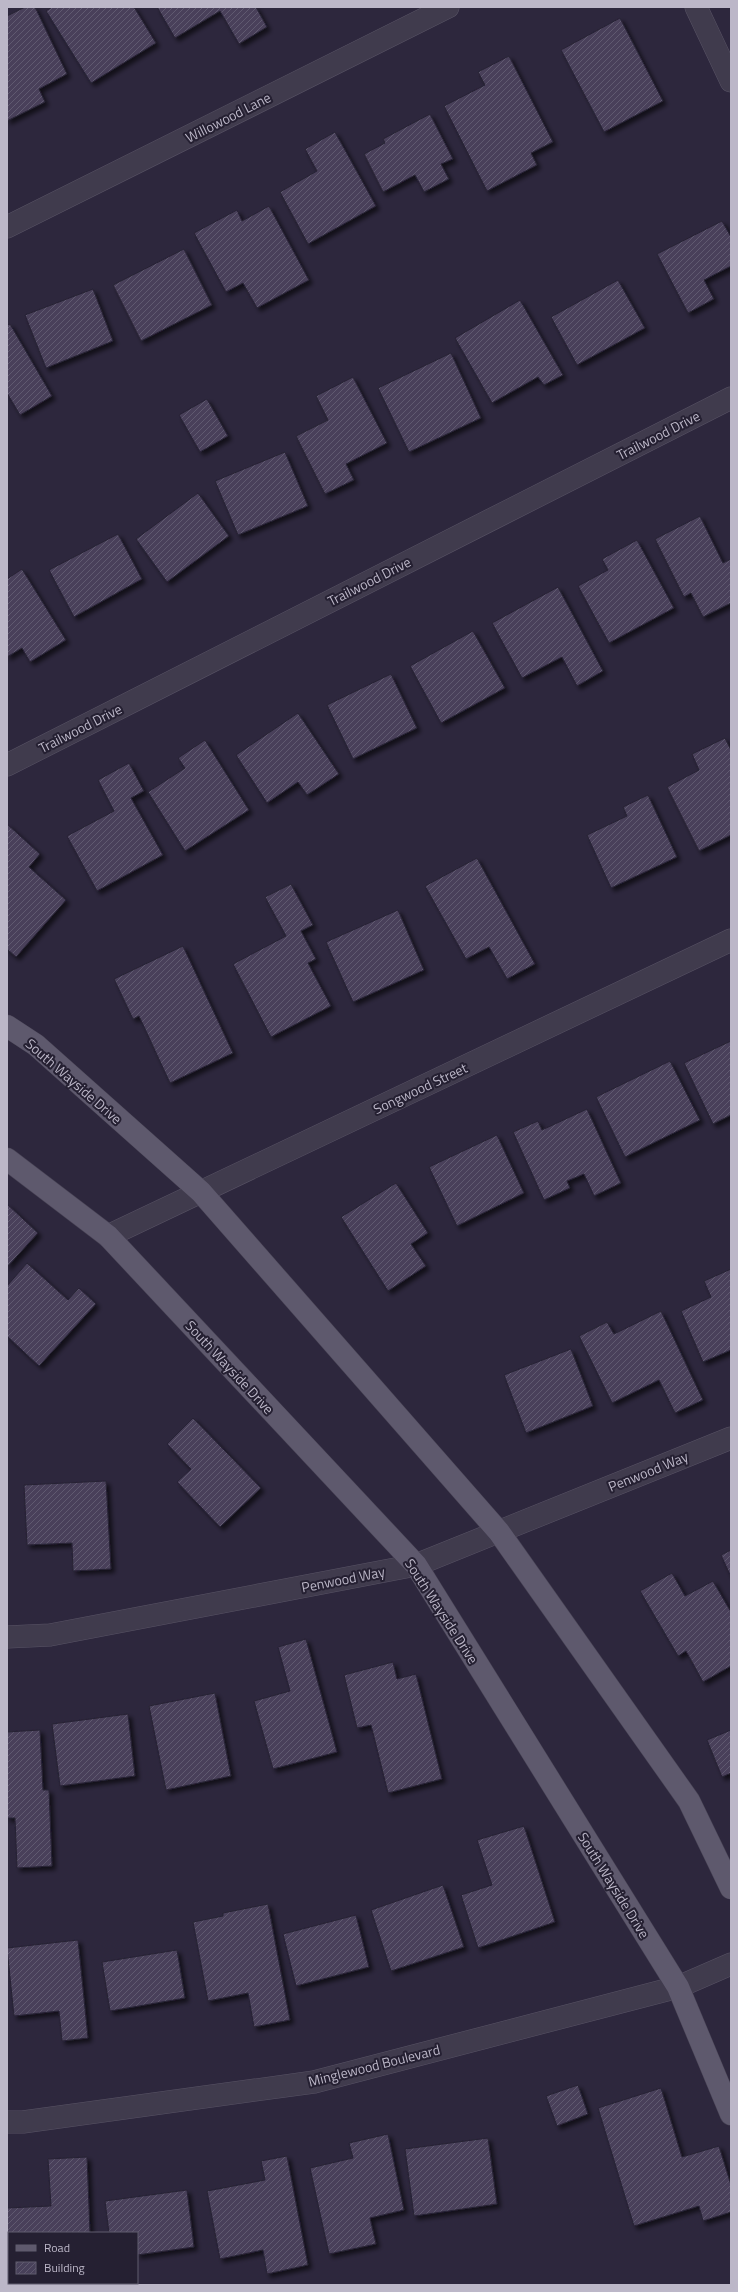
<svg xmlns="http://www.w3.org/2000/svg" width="738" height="2292" font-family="'Titillium Web',sans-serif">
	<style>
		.building { fill: url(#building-hatch); stroke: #272234; filter: url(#shadow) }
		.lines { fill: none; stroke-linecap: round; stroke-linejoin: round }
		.minor-casing { stroke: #585365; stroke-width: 23 }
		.major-casing { stroke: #464153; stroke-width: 23 }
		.minor { stroke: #403b4d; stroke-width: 22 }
		.major { stroke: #5e596d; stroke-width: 22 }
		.labels { text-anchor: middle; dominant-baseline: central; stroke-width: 4; stroke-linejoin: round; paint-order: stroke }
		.street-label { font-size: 14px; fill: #bcb7c8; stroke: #252032 }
	</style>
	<defs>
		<pattern id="building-hatch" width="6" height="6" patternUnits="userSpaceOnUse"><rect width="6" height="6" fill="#48415a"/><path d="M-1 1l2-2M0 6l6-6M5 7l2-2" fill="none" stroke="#605a70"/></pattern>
		<filter id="shadow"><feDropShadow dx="3.5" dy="3.5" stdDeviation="2" flood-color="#0009"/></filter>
	</defs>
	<rect width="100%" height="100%" fill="#2d273d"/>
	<g class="building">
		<polygon points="25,7 35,7 67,74 39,89 45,102 7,121 7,16"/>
		<polygon points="52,7 134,7 156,43 91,83 46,11"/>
		<polygon points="157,7 256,7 267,27 239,44 220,11 175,38"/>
		<polygon points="620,18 663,101 604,132 561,50"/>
		<polygon points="509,56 553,142 531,153 537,165 487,191 444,106 485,85 478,72"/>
		<polygon points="430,114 453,159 441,164 449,179 424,192 415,175 383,192 364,154 385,143 383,139"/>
		<polygon points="335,132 376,206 308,244 280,192 317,171 305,149"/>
		<polygon points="269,206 309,280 257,308 243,283 226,292 194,233 237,210 242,221"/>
		<polygon points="722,221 731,237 731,266 704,280 714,299 688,313 657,254"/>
		<polygon points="184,249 212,305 141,341 113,285"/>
		<polygon points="618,280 645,328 577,365 551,317"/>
		<polygon points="93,289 113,341 46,368 25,315"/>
		<polygon points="520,300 563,375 544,385 538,377 492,403 455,338"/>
		<polygon points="10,324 52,396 20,415 7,393 7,325"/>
		<polygon points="451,353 481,418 409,452 378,388"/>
		<polygon points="353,377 387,443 346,464 354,480 325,494 296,436 328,420 316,396"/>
		<polygon points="207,399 228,436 200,452 179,415"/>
		<polygon points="285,452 308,506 238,535 215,481"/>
		<polygon points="198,493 229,536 167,582 136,539"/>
		<polygon points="700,516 723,563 731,559 731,603 703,617 691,593 684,597 655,539"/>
		<polygon points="118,534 142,579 74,617 49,570"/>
		<polygon points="637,540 674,608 609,643 578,586 608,570 602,559"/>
		<polygon points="22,569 66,640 30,662 22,648 7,657 7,579"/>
		<polygon points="558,587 603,671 577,686 562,657 522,678 492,623"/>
		<polygon points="473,631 505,688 441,723 410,666"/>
		<polygon points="391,674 417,728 353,759 327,705"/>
		<polygon points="298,713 339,774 307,795 298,782 267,803 236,755"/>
		<polygon points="725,738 731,750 731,835 699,851 667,787 699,770 692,754"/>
		<polygon points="205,740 249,810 185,851 148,792 185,768 178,758"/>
		<polygon points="129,763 144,791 131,798 163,855 97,891 67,836 114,811 98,780"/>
		<polygon points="648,795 677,857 611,888 587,835 627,816 623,807"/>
		<polygon points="7,824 40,854 29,867 66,900 16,957 7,949"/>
		<polygon points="477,858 535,964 507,979 489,947 466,959 425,886"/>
		<polygon points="291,884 313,925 301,931 316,959 308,963 331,1006 271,1037 233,964 286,936 265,897"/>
		<polygon points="398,910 424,970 353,1002 326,942"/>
		<polygon points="183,946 233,1053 170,1083 139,1016 133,1019 114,979"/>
		<polygon points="731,1041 731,1115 713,1124 684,1063"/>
		<polygon points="670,1061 700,1120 625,1157 596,1097"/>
		<polygon points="587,1109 621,1183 594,1196 584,1174 567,1181 570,1188 544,1200 513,1132 538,1121 542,1130"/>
		<polygon points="497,1135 524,1193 457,1226 429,1167"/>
		<polygon points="396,1183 428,1233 411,1244 426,1266 388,1291 341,1217"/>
		<polygon points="7,1204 38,1233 7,1267"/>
		<polygon points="27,1263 68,1300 79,1288 96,1304 39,1366 7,1336 7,1286"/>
		<polygon points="731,1269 731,1350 703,1362 681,1311 711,1297 704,1281"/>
		<polygon points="661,1311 703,1400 675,1413 659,1380 612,1403 579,1336 607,1322 614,1334"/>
		<polygon points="571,1349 593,1406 526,1433 504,1375"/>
		<polygon points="193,1418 261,1488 220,1527 177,1482 191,1469 167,1444"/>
		<polygon points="106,1481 111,1569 73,1571 72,1543 27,1545 24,1485"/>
		<polygon points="731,1550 731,1577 721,1555"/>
		<polygon points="672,1573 685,1596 713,1581 731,1612 731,1666 703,1682 686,1651 678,1656 640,1591"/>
		<polygon points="306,1639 337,1752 273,1769 254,1701 290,1691 278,1647"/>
		<polygon points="393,1662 397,1679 416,1674 442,1779 388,1793 371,1725 357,1728 344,1675"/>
		<polygon points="215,1693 231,1776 166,1790 149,1706"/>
		<polygon points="128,1714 135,1776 60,1786 52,1724"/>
		<polygon points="40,1730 43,1790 49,1790 52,1866 17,1868 15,1818 7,1818 7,1732"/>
		<polygon points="731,1730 731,1773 722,1777 707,1740"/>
		<polygon points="524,1826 555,1922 478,1948 461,1895 492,1885 477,1840"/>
		<polygon points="443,1885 464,1947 391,1971 371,1910"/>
		<polygon points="268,1904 290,2020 254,2027 248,1993 208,2001 193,1922 223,1916 223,1913"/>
		<polygon points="356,1915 369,1967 296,1986 283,1934"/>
		<polygon points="78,1940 88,2038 62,2041 59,2011 14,2016 7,1948"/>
		<polygon points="177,1950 185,1998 110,2011 102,1962"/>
		<polygon points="578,2085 588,2114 557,2126 546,2096"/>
		<polygon points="661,2088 682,2157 719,2146 731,2185 731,2212 703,2221 699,2206 634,2226 598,2108"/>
		<polygon points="388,2134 404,2210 370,2218 376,2244 329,2254 310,2168 353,2158 349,2143"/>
		<polygon points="488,2138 497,2204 414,2216 405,2149"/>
		<polygon points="287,2156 308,2265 267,2274 263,2250 220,2259 207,2191 265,2180 261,2161"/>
		<polygon points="87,2157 90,2233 9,2233 9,2283 38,2283 38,2285 9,2285 7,2208 51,2206 48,2159"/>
		<polygon points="187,2190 194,2247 137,2255 137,2233 109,2233 105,2201"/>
	</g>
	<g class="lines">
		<defs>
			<g id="minor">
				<polyline points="696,7 731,81"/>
				<polyline points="7,227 448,7"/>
				<polyline points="7,765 731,398"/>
				<polyline points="108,1236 731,940"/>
				<polyline points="7,1637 50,1635 416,1565 731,1438"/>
				<polyline points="7,2122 23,2122 314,2082 678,1987 731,1964"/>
			</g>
			<g id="major">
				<polyline points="7,1026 36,1045 201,1192 499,1532 689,1801 731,1888"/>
				<polyline points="7,1159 108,1236 416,1565 678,1987 731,2114"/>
			</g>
		</defs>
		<use href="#minor" class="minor-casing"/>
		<use href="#major" class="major-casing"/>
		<use href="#minor" class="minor"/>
		<use href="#major" class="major"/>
	</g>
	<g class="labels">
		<g class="street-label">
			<text transform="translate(228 117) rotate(-27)">Willowood Lane</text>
			<text transform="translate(658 435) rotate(-27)">Trailwood Drive</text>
			<text transform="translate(369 581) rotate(-27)">Trailwood Drive</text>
			<text transform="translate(80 728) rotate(-27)">Trailwood Drive</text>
			<text transform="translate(74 1081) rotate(41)">South Wayside Drive</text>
			<text transform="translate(420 1088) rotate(-25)">Songwood Street</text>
			<text transform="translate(230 1367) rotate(47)">South Wayside Drive</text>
			<text transform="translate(648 1471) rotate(-22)">Penwood Way</text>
			<text transform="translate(343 1579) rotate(-11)">Penwood Way</text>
			<text transform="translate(442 1611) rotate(57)">South Wayside Drive</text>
			<text transform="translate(614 1885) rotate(58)">South Wayside Drive</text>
			<text transform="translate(374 2065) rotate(-14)">Minglewood Boulevard</text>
		</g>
	</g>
	<rect width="738" height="2292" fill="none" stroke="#bcb7c8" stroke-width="16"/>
	<rect x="8" y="2232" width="130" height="52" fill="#252032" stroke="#615c6e"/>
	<rect x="16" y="2245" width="20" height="6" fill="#5e596d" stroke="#615c6e"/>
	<text x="44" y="2252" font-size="12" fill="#bcb7c8">Road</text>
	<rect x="16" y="2262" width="20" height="12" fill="url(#building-hatch)" stroke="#615c6e"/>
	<text x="44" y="2272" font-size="12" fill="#bcb7c8">Building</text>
</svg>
